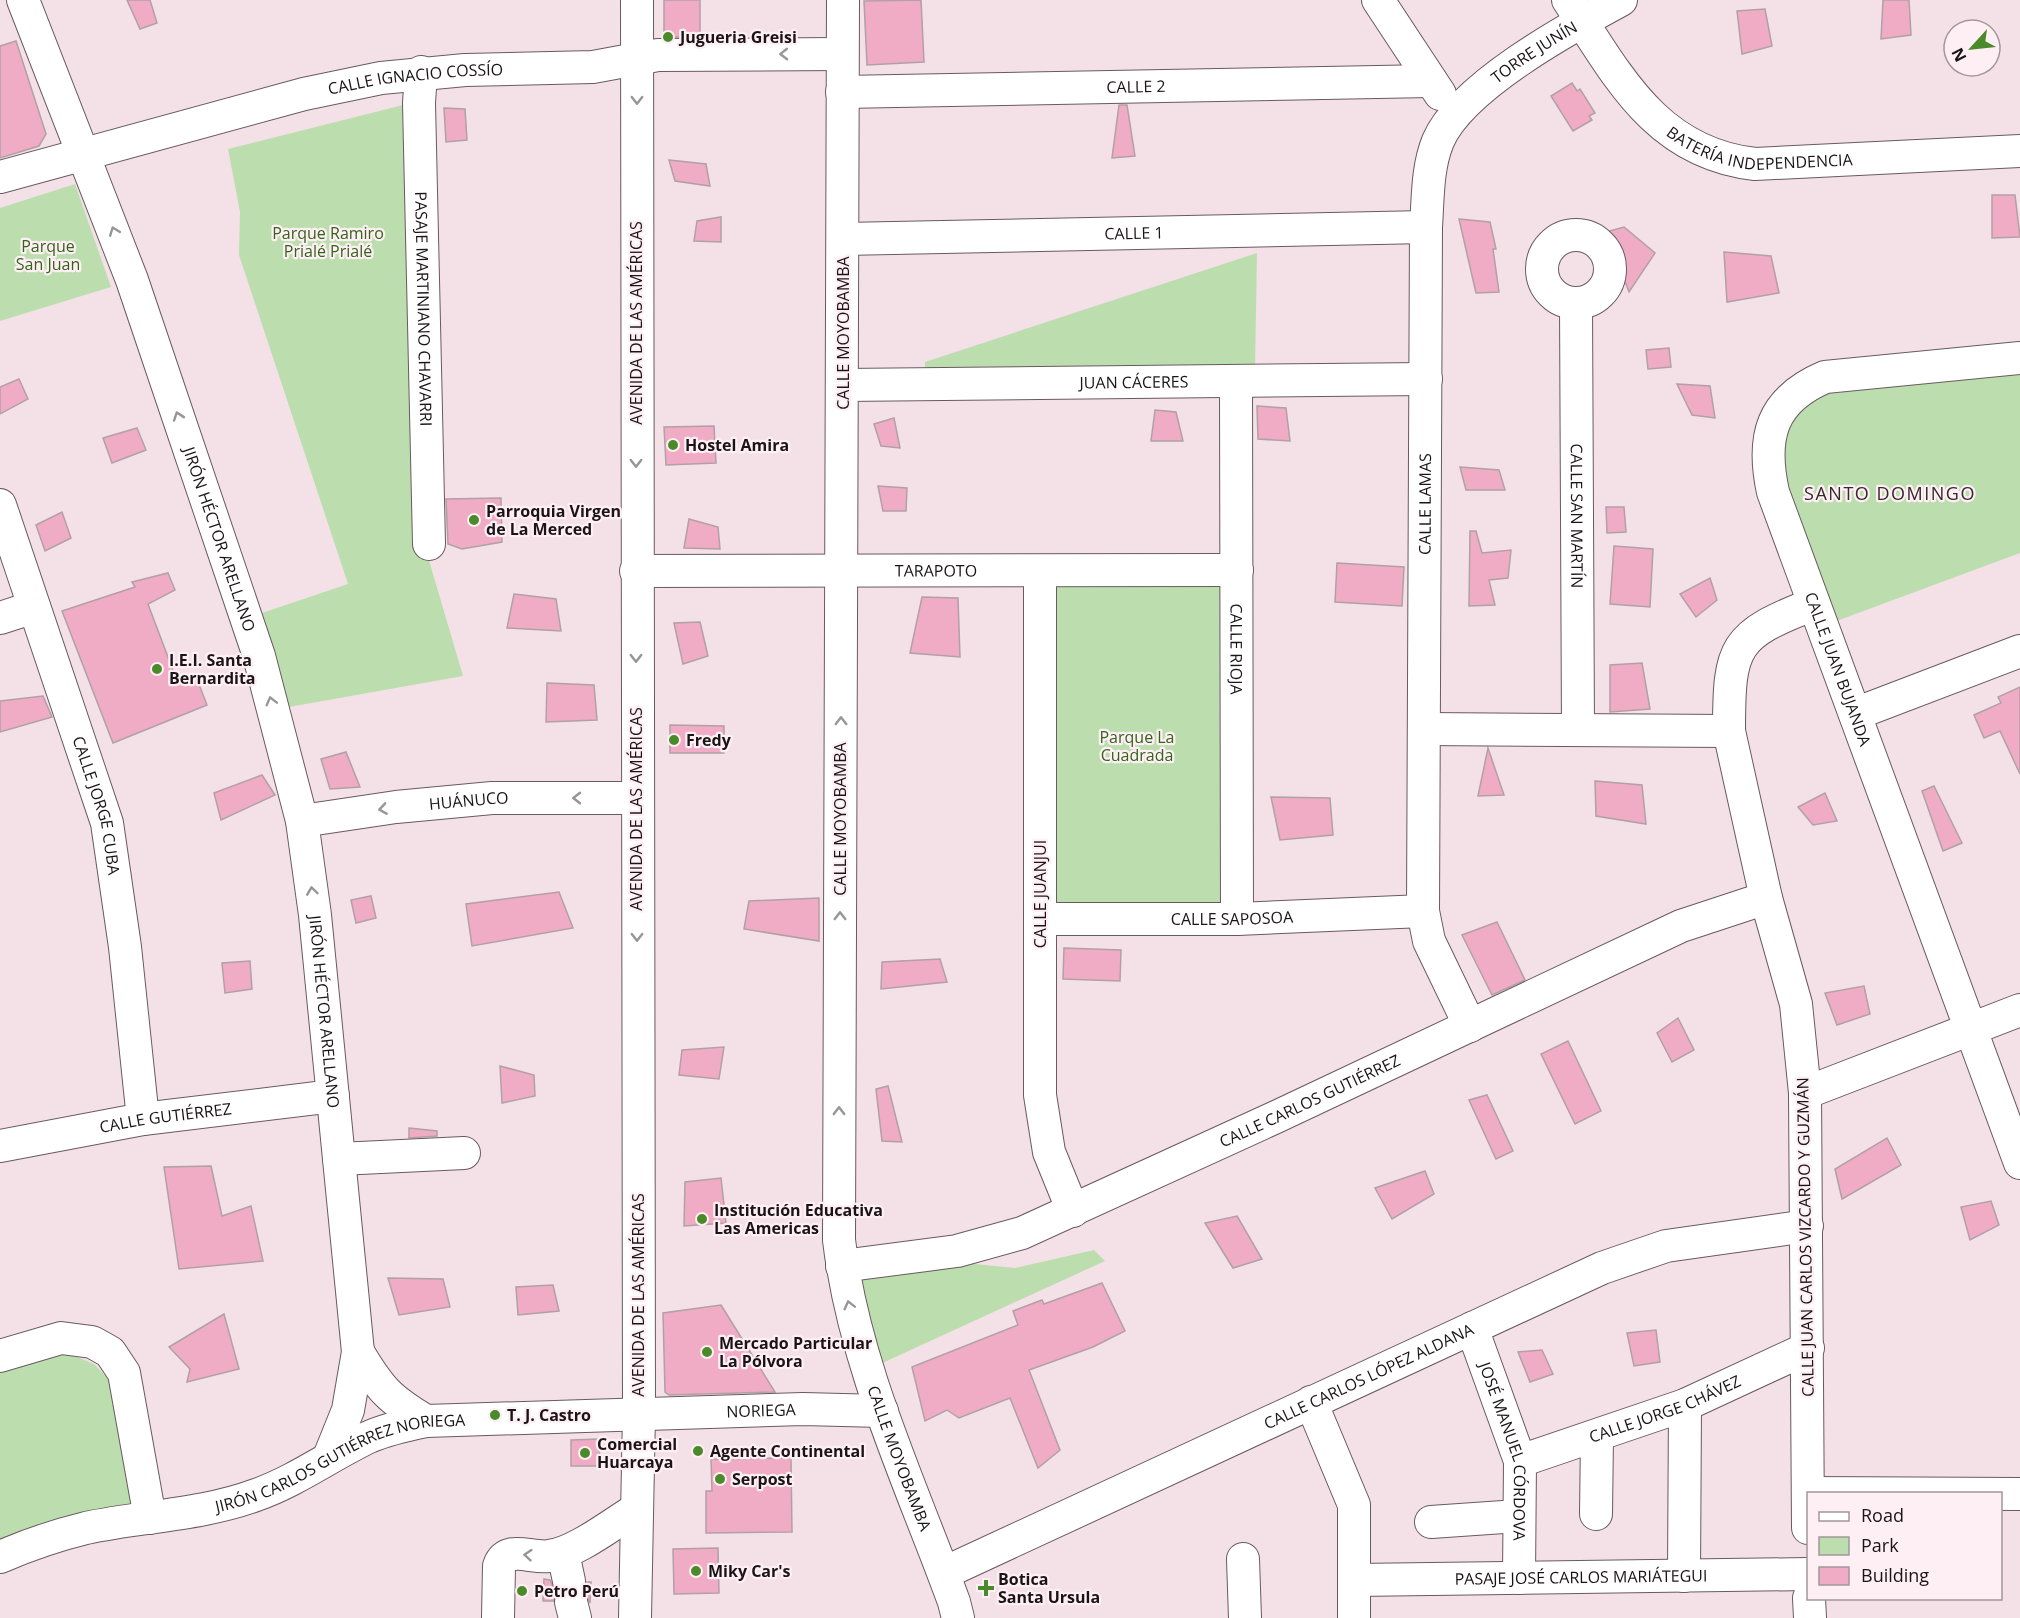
<svg xmlns="http://www.w3.org/2000/svg" width="2020" height="1618" font-family="'Open Sans',sans-serif">
	<style>
		.green { fill: #bcdeaf }
		.building { fill: #f0acc4; stroke: #b1a0a6; stroke-width: 1.5 }
		.lines { fill: none; stroke-linecap: round; stroke-linejoin: round }
		.minor-casing { stroke: #695a5f; stroke-width: 34 }
		.minor { stroke: #fff; stroke-width: 32 }
		.oneway { stroke: #989596 }
		.poi-dot { fill: #4b8a2b; stroke: #feeff4; stroke-width: 2 }
		.labels { text-anchor: middle; dominant-baseline: central; stroke-width: 4.5; stroke-linejoin: round; paint-order: stroke }
		.poi-label { font-size: 16px; font-weight: bold; fill: #1a1416; stroke: #feeff4; text-anchor: start }
		.street-label { font-size: 16px; fill: #1a1416; stroke: #feeff4 }
		.park-label { font-size: 16px; fill: #34631a; stroke: #feeff4 }
		.neighbourhood-label { font-size: 18px; letter-spacing: 1.5px; fill: #36282d; stroke: #feeff4 }
	</style>
	<rect width="100%" height="100%" fill="#f4e1e7"/>
	<g class="green">
		<polygon points="415,102 420,559 428,557 463,676 289,707 259,614 348,584 239,255 240,212 228,149"/>
		<polygon points="75,184 111,287 0,321 0,208"/>
		<polygon points="1257,253 1255,370 925,376 925,362"/>
		<polygon points="2020,367 2020,553 1834,622 1783,482 1781,427 1808,395"/>
		<polygon points="1052,586 1222,587 1222,907 1052,906"/>
		<polygon points="1094,1250 1105,1261 878,1365 853,1270 965,1263 1015,1268"/>
		<polygon points="58,1349 94,1364 120,1391 137,1510 0,1547 0,1367"/>
	</g>
	<g class="building">
		<polygon points="127,0 150,0 157,23 140,29"/>
		<rect x="664" y="0" width="36" height="37"/>
		<polygon points="921,0 924,62 867,65 864,1"/>
		<polygon points="1883,0 1909,0 1911,35 1881,39"/>
		<polygon points="1765,9 1772,46 1742,54 1737,11"/>
		<polygon points="16,41 46,134 39,146 0,158 0,46"/>
		<polygon points="1572,83 1577,91 1580,89 1595,113 1589,116 1592,120 1573,131 1551,96"/>
		<polygon points="1119,105 1127,105 1135,156 1112,158"/>
		<polygon points="444,108 465,109 467,140 446,142"/>
		<polygon points="669,160 706,164 710,186 675,181"/>
		<polygon points="1992,195 2015,195 2020,237 1992,238"/>
		<polygon points="721,217 721,242 694,241 697,221"/>
		<polygon points="1459,219 1490,222 1496,249 1493,249 1499,292 1476,293"/>
		<polygon points="1624,227 1655,253 1629,292 1606,232"/>
		<polygon points="1724,252 1771,256 1779,293 1727,302"/>
		<polygon points="1669,348 1671,367 1648,369 1646,350"/>
		<polygon points="19,379 28,399 0,414 0,387"/>
		<polygon points="1677,384 1710,386 1715,418 1692,415"/>
		<polygon points="1257,406 1286,408 1290,441 1258,439"/>
		<polygon points="1155,410 1176,412 1183,441 1151,441"/>
		<polygon points="894,418 900,448 881,446 874,424"/>
		<polygon points="714,426 716,463 666,465 664,427"/>
		<polygon points="137,428 146,450 112,463 103,438"/>
		<polygon points="1460,467 1499,470 1505,490 1466,490"/>
		<polygon points="878,486 907,488 906,511 883,511"/>
		<polygon points="501,498 502,542 462,549 448,544 446,499"/>
		<polygon points="1606,507 1624,507 1626,532 1607,533"/>
		<polygon points="62,512 71,538 45,551 36,525"/>
		<polygon points="689,519 718,527 720,549 684,548"/>
		<polygon points="1470,531 1476,531 1482,553 1511,550 1508,578 1489,580 1495,605 1469,606"/>
		<polygon points="1614,546 1653,549 1650,607 1610,604"/>
		<polygon points="1337,563 1404,567 1402,606 1335,602"/>
		<polygon points="168,573 175,590 148,604 177,681 195,674 207,705 113,743 62,611 135,587 132,582"/>
		<polygon points="1710,578 1717,600 1696,617 1680,594"/>
		<polygon points="514,594 556,599 561,631 507,628"/>
		<polygon points="922,597 958,598 960,657 910,653"/>
		<polygon points="700,622 708,656 683,664 674,623"/>
		<polygon points="1642,663 1650,709 1610,712 1610,665"/>
		<polygon points="547,683 594,685 597,720 546,722"/>
		<polygon points="2020,687 2020,774 2000,731 1984,738 1974,715 2001,703 1998,697"/>
		<polygon points="43,696 52,717 0,732 0,701"/>
		<polygon points="670,725 724,726 724,753 670,753"/>
		<polygon points="1488,748 1504,795 1478,796"/>
		<polygon points="346,752 360,787 330,789 321,759"/>
		<polygon points="262,775 275,795 221,820 214,793"/>
		<polygon points="1595,781 1642,785 1646,824 1596,816"/>
		<polygon points="1934,786 1962,843 1943,851 1922,791"/>
		<polygon points="1825,793 1837,821 1813,825 1798,807"/>
		<polygon points="1271,797 1330,798 1333,835 1280,840"/>
		<polygon points="559,892 573,928 472,946 466,904"/>
		<polygon points="371,896 376,918 356,923 351,900"/>
		<polygon points="819,898 819,941 744,929 749,901"/>
		<polygon points="1497,922 1525,980 1492,995 1462,935"/>
		<polygon points="1064,948 1121,950 1120,981 1063,979"/>
		<polygon points="940,959 947,982 881,989 882,962"/>
		<polygon points="250,961 252,989 225,993 222,963"/>
		<polygon points="1864,986 1870,1014 1837,1025 1825,993"/>
		<polygon points="1678,1018 1694,1050 1672,1062 1657,1033"/>
		<polygon points="1568,1041 1601,1111 1575,1124 1541,1054"/>
		<polygon points="724,1047 719,1079 679,1075 682,1050"/>
		<polygon points="500,1066 534,1075 535,1096 502,1103"/>
		<polygon points="888,1086 902,1142 882,1141 876,1089"/>
		<polygon points="1487,1095 1513,1151 1496,1159 1469,1100"/>
		<polygon points="409,1128 437,1131 437,1136 409,1138"/>
		<polygon points="1887,1138 1901,1165 1842,1199 1835,1169"/>
		<polygon points="211,1166 222,1216 251,1206 263,1261 179,1269 164,1167"/>
		<polygon points="1425,1171 1434,1194 1392,1219 1375,1188"/>
		<polygon points="721,1178 726,1223 684,1226 685,1182"/>
		<polygon points="1991,1201 1999,1225 1970,1240 1961,1207"/>
		<polygon points="1237,1216 1262,1259 1233,1268 1205,1223"/>
		<polygon points="388,1278 443,1279 450,1307 399,1315"/>
		<polygon points="1102,1283 1125,1331 1093,1347 1029,1370 1060,1450 1038,1468 1010,1398 959,1418 947,1410 925,1421 912,1367 1018,1325 1013,1311 1042,1300 1044,1304"/>
		<polygon points="553,1285 559,1311 518,1315 516,1287"/>
		<polygon points="721,1305 775,1392 669,1395 665,1392 663,1313"/>
		<polygon points="224,1314 239,1369 187,1382 190,1369 169,1347"/>
		<polygon points="1656,1330 1660,1362 1634,1366 1627,1333"/>
		<polygon points="1542,1350 1553,1374 1530,1382 1518,1352"/>
		<polygon points="599,1439 600,1466 571,1466 571,1440"/>
		<polygon points="791,1458 792,1532 706,1533 706,1491 712,1491 711,1459"/>
		<polygon points="718,1548 719,1593 674,1594 673,1549"/>
		<polygon points="544,1579 550,1580 556,1593 554,1601 543,1601"/>
		<polygon points="586,1582 591,1582 590,1603 584,1590"/>
	</g>
	<g class="lines">
		<defs>
			<g id="minor">
				<path id="s1" d="M 23,0 L 132,280 L 259,656 L 302,821 L 315,915 L 358,1352 L 348,1410 L 329,1457"/>
				<path id="s2" d="M 843,0 L 839,1240 C 854,1366 911,1484 954,1602 L 958,1618"/>
				<polyline points="1378,0 1440,94"/>
				<path id="s3" d="M 1568,0 C 1618,76 1656,153 1755,164 L 2020,151"/>
				<path id="s4" d="M 421,72 L 419,103 L 429,544"/>
				<path id="s5" d="M 842,92 L 1431,81"/>
				<path id="s6" d="M 0,177 L 304,94 L 381,78 L 465,70 L 593,67 L 658,55 L 842,54"/>
				<circle cx="1576" cy="269" r="34"/>
				<path id="s7" d="M 843,239 L 1426,227"/>
				<path id="s8" d="M 1576,303 L 1578,730"/>
				<path id="s9" d="M 2020,358 L 1825,377 C 1771,400 1761,437 1773,492 L 2020,1163"/>
				<path id="s10" d="M 1236,381 L 1237,919"/>
				<path id="s11" d="M 843,385 L 1426,379"/>
				<path id="s12" d="M 0,505 L 107,823 L 125,947 L 143,1119"/>
				<path id="s13" d="M 636,571 L 1237,570"/>
				<polyline points="1040,571 1040,1095 1049,1152 1073,1211"/>
				<polyline points="0,618 34,607"/>
				<polyline points="1855,714 2020,651"/>
				<polyline points="1425,729 1729,731"/>
				<path id="s14" d="M 302,821 L 396,807 L 492,798 L 636,798"/>
				<path id="s15" d="M 1040,919 L 1237,919 L 1423,911"/>
				<path id="s16" d="M 1470,1026 L 1429,941 L 1423,911 L 1426,227 C 1428,198 1427,168 1438,141 C 1461,87 1569,28 1621,0"/>
				<polyline points="1805,1093 2020,1010"/>
				<path id="s17" d="M 0,1146 L 143,1119 L 333,1096"/>
				<polyline points="339,1159 464,1153"/>
				<path id="s18" d="M 842,1266 L 957,1251 L 1022,1233 L 1276,1117 L 1681,926 L 1766,898"/>
				<path id="s19" d="M 1472,1328 L 1520,1461 L 1519,1578"/>
				<path d="M 358,1352 C 380,1389 389,1399 426,1421"/>
				<polyline points="0,1356 61,1338 92,1342 110,1352 124,1373 150,1518"/>
				<polyline points="1311,1402 1354,1505 1354,1618"/>
				<path id="s20" d="M 1520,1461 L 1685,1405 L 1808,1348"/>
				<polyline points="1808,1493 2020,1494"/>
				<polyline points="1596,1514 1597,1436"/>
				<polyline points="1431,1522 1518,1516"/>
				<path d="M 1808,1528 L 1805,1093 L 1796,1004 L 1766,898 L 1729,731 C 1729,646 1733,635 1814,604"/>
				<polyline points="563,1553 569,1581"/>
				<path id="s21" d="M 0,1557 C 28,1545 57,1535 86,1528 C 142,1516 202,1515 256,1495 C 296,1481 331,1455 369,1437 C 387,1429 406,1425 426,1421 L 803,1409 L 882,1411"/>
				<polyline points="1243,1559 1245,1618"/>
				<path id="s22" d="M 944,1573 L 1602,1268 L 1666,1246 L 1807,1226"/>
				<polyline points="1684,1576 1685,1405"/>
				<path id="s23" d="M 1355,1580 L 1808,1574"/>
				<polyline points="1809,1598 1810,1618"/>
				<polyline points="571,1602 575,1618"/>
				<path d="M 498,1618 L 499,1566 C 507,1544 532,1559 549,1556 C 576,1553 613,1523 637,1509"/>
				<polyline points="635,1618 639,1413 637,0"/>
			</g>
		</defs>
		<use href="#minor" class="minor-casing"/>
		<use href="#minor" class="minor"/>
	</g>
	<defs><path id="oneway-chevron" d="M-2-3.5L2.5 0L-2 3.5" fill="none" stroke-width="1.6" stroke-linecap="round" stroke-linejoin="round" transform="scale(1.5)"/></defs>
	<g class="oneway">
		<use href="#oneway-chevron" transform="translate(784 54) rotate(179)"/>
		<use href="#oneway-chevron" transform="translate(637 100) rotate(90)"/>
		<use href="#oneway-chevron" transform="translate(114 231) rotate(-111)"/>
		<use href="#oneway-chevron" transform="translate(178 416) rotate(-109)"/>
		<use href="#oneway-chevron" transform="translate(636 463) rotate(90)"/>
		<use href="#oneway-chevron" transform="translate(636 658) rotate(90)"/>
		<use href="#oneway-chevron" transform="translate(271 701) rotate(-104)"/>
		<use href="#oneway-chevron" transform="translate(841 721) rotate(-90)"/>
		<use href="#oneway-chevron" transform="translate(577 798) rotate(180)"/>
		<use href="#oneway-chevron" transform="translate(383 809) rotate(171)"/>
		<use href="#oneway-chevron" transform="translate(312 891) rotate(-98)"/>
		<use href="#oneway-chevron" transform="translate(840 916) rotate(-90)"/>
		<use href="#oneway-chevron" transform="translate(637 937) rotate(90)"/>
		<use href="#oneway-chevron" transform="translate(839 1111) rotate(-90)"/>
		<use href="#oneway-chevron" transform="translate(849 1305) rotate(-104)"/>
		<use href="#oneway-chevron" transform="translate(528 1555) rotate(-175)"/>
	</g>
	<g class="poi-dot">
		<circle cx="668" cy="37" r="6"/>
		<circle cx="673" cy="445" r="6"/>
		<circle cx="474" cy="520" r="6"/>
		<circle cx="157" cy="669" r="6"/>
		<circle cx="674" cy="740" r="6"/>
		<circle cx="702" cy="1219" r="6"/>
		<circle cx="707" cy="1352" r="6"/>
		<circle cx="495" cy="1415" r="6"/>
		<circle cx="698" cy="1451" r="6"/>
		<circle cx="585" cy="1453" r="6"/>
		<circle cx="720" cy="1479" r="6"/>
		<circle cx="696" cy="1571" r="6"/>
		<path d="M983 1579h6v6h6v6h-6v6h-6v-6h-6v-6h6z"/>
		<circle cx="522" cy="1591" r="6"/>
	</g>
	<g class="labels">
		<g class="poi-label">
			<text x="680" y="37">Jugueria Greisi</text>
			<text x="685" y="445">Hostel Amira</text>
			<text x="486" y="511">Parroquia Virgen<tspan x="486" dy="18">de La Merced</tspan></text>
			<text x="169" y="660">I.E.I. Santa<tspan x="169" dy="18">Bernardita</tspan></text>
			<text x="686" y="740">Fredy</text>
			<text x="714" y="1210">Institución Educativa<tspan x="714" dy="18">Las Americas</tspan></text>
			<text x="719" y="1343">Mercado Particular<tspan x="719" dy="18">La Pólvora</tspan></text>
			<text x="507" y="1415">T. J. Castro</text>
			<text x="597" y="1444">Comercial<tspan x="597" dy="18">Huarcaya</tspan></text>
			<text x="710" y="1451">Agente Continental</text>
			<text x="732" y="1479">Serpost</text>
			<text x="708" y="1571">Miky Car's</text>
			<text x="998" y="1579">Botica<tspan x="998" dy="18">Santa Ursula</tspan></text>
			<text x="534" y="1591">Petro Perú</text>
		</g>
		<g class="street-label">
			<text stroke="none"><textPath href="#s16" startOffset="1029">TORRE JUNÍN</textPath></text>
			<text stroke="none"><textPath href="#s6" startOffset="428">CALLE IGNACIO COSSÍO</textPath></text>
			<text stroke="none"><textPath href="#s5" startOffset="294">CALLE 2</textPath></text>
			<text stroke="none"><textPath href="#s3" startOffset="261">BATERÍA INDEPENDENCIA</textPath></text>
			<text stroke="none"><textPath href="#s7" startOffset="291">CALLE 1</textPath></text>
			<text stroke="none"><textPath href="#s4" startOffset="237">PASAJE MARTINIANO CHAVARRI</textPath></text>
			<text transform="translate(636 323) rotate(-90)">AVENIDA DE LAS AMÉRICAS</text>
			<text transform="translate(843 333) rotate(-90)">CALLE MOYOBAMBA</text>
			<text stroke="none"><textPath href="#s11" startOffset="291">JUAN CÁCERES</textPath></text>
			<text stroke="none"><textPath href="#s16" startOffset="532">CALLE LAMAS</textPath></text>
			<text stroke="none"><textPath href="#s8" startOffset="213">CALLE SAN MARTÍN</textPath></text>
			<text stroke="none"><textPath href="#s1" startOffset="574">JIRÓN HÉCTOR ARELLANO</textPath></text>
			<text stroke="none"><textPath href="#s13" startOffset="300">TARAPOTO</textPath></text>
			<text stroke="none"><textPath href="#s10" startOffset="268">CALLE RIOJA</textPath></text>
			<text stroke="none"><textPath href="#s9" startOffset="525">CALLE JUAN BUJANDA</textPath></text>
			<text stroke="none"><textPath href="#s14" startOffset="168">HUÁNUCO</textPath></text>
			<text stroke="none"><textPath href="#s12" startOffset="316">CALLE JORGE CUBA</textPath></text>
			<text transform="translate(636 809) rotate(-90)">AVENIDA DE LAS AMÉRICAS</text>
			<text transform="translate(840 819) rotate(-90)">CALLE MOYOBAMBA</text>
			<text transform="translate(1040 894) rotate(-90)">CALLE JUANJUI</text>
			<text stroke="none"><textPath href="#s15" startOffset="192">CALLE SAPOSOA</textPath></text>
			<text stroke="none"><textPath href="#s1" startOffset="1060">JIRÓN HÉCTOR ARELLANO</textPath></text>
			<text stroke="none"><textPath href="#s18" startOffset="500">CALLE CARLOS GUTIÉRREZ</textPath></text>
			<text stroke="none"><textPath href="#s17" startOffset="168">CALLE GUTIÉRREZ</textPath></text>
			<text transform="translate(1805 1237) rotate(-91)">CALLE JUAN CARLOS VIZCARDO Y GUZMÁN</text>
			<text transform="translate(638 1295) rotate(-90)">AVENIDA DE LAS AMÉRICAS</text>
			<text stroke="none"><textPath href="#s22" startOffset="468">CALLE CARLOS LÓPEZ ALDANA</textPath></text>
			<text stroke="none"><textPath href="#s20" startOffset="154">CALLE JORGE CHÁVEZ</textPath></text>
			<text stroke="none"><textPath href="#s21" startOffset="786">NORIEGA</textPath></text>
			<text stroke="none"><textPath href="#s19" startOffset="129">JOSÉ MANUEL CÓRDOVA</textPath></text>
			<text stroke="none"><textPath href="#s2" startOffset="1467">CALLE MOYOBAMBA</textPath></text>
			<text stroke="none"><textPath href="#s21" startOffset="356">JIRÓN CARLOS GUTIÉRREZ NORIEGA</textPath></text>
			<text stroke="none"><textPath href="#s23" startOffset="226">PASAJE JOSÉ CARLOS MARIÁTEGUI</textPath></text>
		</g>
		<g class="park-label">
			<text x="328" y="233">Parque Ramiro<tspan x="328" dy="18">Prialé Prialé</tspan></text>
			<text x="48" y="246">Parque<tspan x="48" dy="18">San Juan</tspan></text>
			<text x="1137" y="737">Parque La<tspan x="1137" dy="18">Cuadrada</tspan></text>
		</g>
		<g class="neighbourhood-label">
			<text x="1890" y="493">SANTO DOMINGO</text>
		</g>
	</g>
	<rect x="1807" y="1492" width="195" height="108" fill="#feeff4" stroke="#a3979b" stroke-width="1.5"/>
	<rect x="1819" y="1512" width="30" height="9" fill="#ffffff" stroke="#a3979b" stroke-width="1.5"/>
	<text x="1861" y="1522" font-size="18" fill="#1a1416">Road</text>
	<rect x="1819" y="1537" width="30" height="18" fill="#bcdeaf" stroke="#a3979b" stroke-width="1.5"/>
	<text x="1861" y="1552" font-size="18" fill="#1a1416">Park</text>
	<rect x="1819" y="1567" width="30" height="18" fill="#f0acc4" stroke="#a3979b" stroke-width="1.5"/>
	<text x="1861" y="1582" font-size="18" fill="#1a1416">Building</text>
	<g transform="translate(1972 48) rotate(243)"><circle r="28" fill="#feeff4" stroke="#a3979b" stroke-width="1.5"/>
	<path d="M0-4.5L10 22L0 15L-10 22Z" fill="#4b8a2b"/>
	<text y="-9" font-size="16" font-weight="bold" text-anchor="middle" fill="#1a1416">N</text>
	</g>
</svg>
